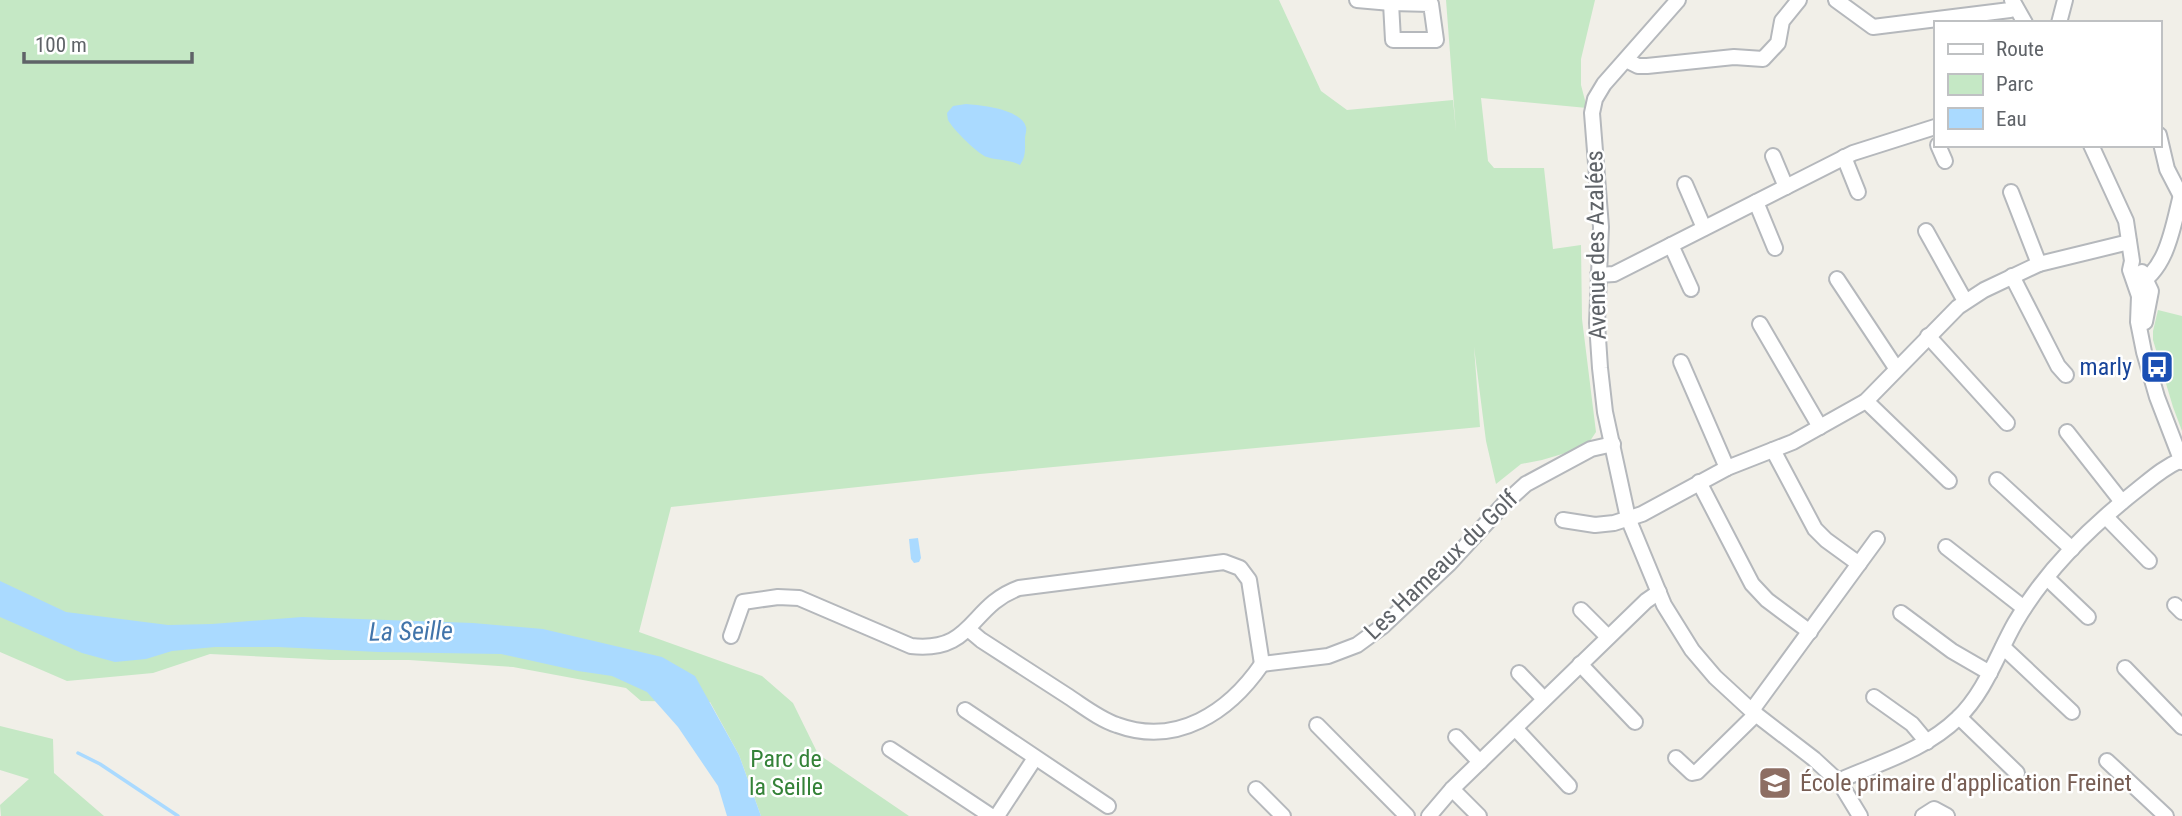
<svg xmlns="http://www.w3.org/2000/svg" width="2182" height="816" font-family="'Roboto Condensed',sans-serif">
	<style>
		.green { fill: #c5e8c5 }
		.water { fill: #aadaff }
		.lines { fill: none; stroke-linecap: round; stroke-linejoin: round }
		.stream { stroke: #aadaff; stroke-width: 3.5 }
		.minor-casing { stroke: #b5b8bc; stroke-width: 18 }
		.minor { stroke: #fff; stroke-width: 14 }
		.labels { text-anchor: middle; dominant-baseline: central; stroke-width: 5; stroke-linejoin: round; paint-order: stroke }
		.street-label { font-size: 24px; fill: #5f6368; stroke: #fff }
		.transit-label { font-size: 24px; fill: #164399; stroke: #fff; text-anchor: end }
		.park-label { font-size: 24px; fill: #348238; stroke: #fff }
		.education-label { font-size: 24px; fill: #785e54; stroke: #fff; text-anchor: start }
		.water-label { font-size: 26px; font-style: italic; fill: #4174aa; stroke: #fff }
	</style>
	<rect width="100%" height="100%" fill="#f1efe8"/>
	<g class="green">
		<polygon points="0,0 1279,0 1321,91 1347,110 1453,100 1456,132 1446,0 1595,0 1581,59 1581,85 1587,108 1481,98 1488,161 1494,168 1544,168 1553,249 1581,245 1582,319 1596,432 1586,447 1542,460 1521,464 1496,484 1486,441 1474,347 1480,427 980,474 671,507 639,632 762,676 793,703 818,754 909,816 761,816 739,755 710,702 641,701 626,688 513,667 409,660 330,660 210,654 153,673 67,681 0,652"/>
		<polygon points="2158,310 2182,316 2182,431 2173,407 2153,340 2153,331"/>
		<polygon points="0,726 53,739 54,773 104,816 1,816 0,805 29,779 0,770"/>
	</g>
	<g class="water">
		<path d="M 966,104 C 981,105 1021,109 1026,127 C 1027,131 1025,135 1025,138 C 1025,150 1026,156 1020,165 C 1009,159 999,161 987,157 C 979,155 955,131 950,123 C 947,119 948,119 947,113 L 953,106 Z"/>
		<polygon points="918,538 921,558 919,562 914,563 911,559 909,539"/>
		<polygon points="0,581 66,612 168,625 212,624 302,617 473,623 543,629 662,657 695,676 739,755 761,816 727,816 718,786 678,727 647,692 612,676 578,671 501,654 378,652 278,647 215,647 172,651 146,659 115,662 82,653 0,617"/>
	</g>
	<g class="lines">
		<polyline class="stream" points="78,753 100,764 178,816"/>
		<defs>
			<g id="minor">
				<polyline points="1357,0 1391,3"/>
				<polyline points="1678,0 1604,84 1595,99 1592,113 1601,227 1597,323 1600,368 1605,412 1628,518 1664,605 1692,650 1715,677 1753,712 1814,759 1840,783 1860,816"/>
				<polyline points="1836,0 1873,27 2010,10 2015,6"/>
				<polyline points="2012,0 2025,23"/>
				<polygon points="1391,3 1431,4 1436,40 1393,40"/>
				<polyline points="2059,23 2065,0"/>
				<polyline points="1626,60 1638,66 1647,66 1734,57 1763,59 1778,43 1782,21 1799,0"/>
				<polyline points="2159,135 2167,169 2181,196"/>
				<polyline points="1938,145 1945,161"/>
				<polyline points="2091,145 2126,221 2132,261 2130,270 2139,296 2138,322 2144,352 2157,397 2182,462"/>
				<polyline points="1773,156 1786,187"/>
				<polyline points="1844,157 1858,192"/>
				<polyline points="1685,184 1704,228"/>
				<polyline points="2011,192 2039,264"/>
				<polyline points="1756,202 1775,248"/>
				<polyline points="1926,231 1965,301"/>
				<polyline points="1671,245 1691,289"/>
				<polyline points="2142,272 2151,291 2145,322"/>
				<polyline points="1598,275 1614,274 1853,153 1935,127"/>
				<polyline points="2012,276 2058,366 2066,375"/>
				<polyline points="1837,279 1896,368"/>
				<path d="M 2136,286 C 2169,268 2173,224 2182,191"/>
				<polyline points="1760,324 1820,427"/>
				<polyline points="1928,336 2007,423"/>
				<polyline points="1681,362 1727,468"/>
				<polyline points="1866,401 1949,481"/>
				<polyline points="2067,432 2122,502"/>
				<polyline points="1773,450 1815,529 1826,540 1859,564"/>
				<polyline points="1997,480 2072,549"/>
				<polyline points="1699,482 1752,584 1767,600 1810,632"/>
				<polyline points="2106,517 2149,561"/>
				<polyline points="1563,520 1595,525 1614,523 1642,514 1727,468 1793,442 1866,401 1958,307 1984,290 2039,264 2129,242"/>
				<polyline points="1946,547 2024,608"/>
				<polyline points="2047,578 2088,617"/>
				<polyline points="2175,605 2182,612"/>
				<polyline points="1581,610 1608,637"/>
				<polyline points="1901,613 1952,651 1990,673"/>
				<path d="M 968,629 L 981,640 C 1009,658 1038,677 1066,695 C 1083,706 1099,719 1117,725 C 1177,747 1229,712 1262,664"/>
				<path d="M 731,636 L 743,602 L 778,597 L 799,598 L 911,646 C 974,653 969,606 1019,588 L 1224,562 L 1240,568 L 1249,580 L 1262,664 L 1328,656 L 1357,645 L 1383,626 L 1449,564 L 1503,505 L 1526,484 L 1591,449 L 1613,444"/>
				<polyline points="2003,647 2072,712"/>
				<polyline points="1580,664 1635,722"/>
				<polyline points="2125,668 2182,727"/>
				<polyline points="1519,673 1544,699"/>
				<polyline points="1874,697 1912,724 1927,742"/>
				<polyline points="965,710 1108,806"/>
				<polyline points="1959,717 2017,773"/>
				<polyline points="1317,725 1407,816"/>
				<polyline points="1515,728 1569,786"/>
				<polyline points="1456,737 1480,762"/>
				<polyline points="890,749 991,816"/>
				<polyline points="1676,758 1692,773 1697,772 1753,717 1755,706 1877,539"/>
				<polyline points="2107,761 2166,816"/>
				<path d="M 1840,783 L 1845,778 C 1885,761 1926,749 1958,718 C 1985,692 1997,655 2015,623 C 2045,571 2090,527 2137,490 C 2151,479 2164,467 2181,460"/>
				<polyline points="1256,789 1283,816"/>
				<polyline points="1452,789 1479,816"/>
				<polyline points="997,816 1035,758"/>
				<polyline points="1429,816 1452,789 1646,601 1659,592"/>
				<polyline points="1923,816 1934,809 1947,816"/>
			</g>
		</defs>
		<use href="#minor" class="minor-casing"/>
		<use href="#minor" class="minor"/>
	</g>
	<defs>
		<symbol id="bus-square" viewBox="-11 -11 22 22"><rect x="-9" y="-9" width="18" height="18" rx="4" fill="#1a4fb4" stroke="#fff"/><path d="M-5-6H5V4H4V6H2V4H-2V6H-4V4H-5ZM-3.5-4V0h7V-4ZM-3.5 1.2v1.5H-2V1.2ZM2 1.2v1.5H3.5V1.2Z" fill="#fff"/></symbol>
		<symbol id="school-square" viewBox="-11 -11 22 22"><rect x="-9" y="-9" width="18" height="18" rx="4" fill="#8d6e63" stroke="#fff"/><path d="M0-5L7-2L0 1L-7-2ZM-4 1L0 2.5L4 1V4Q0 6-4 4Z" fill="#fff"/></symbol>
	</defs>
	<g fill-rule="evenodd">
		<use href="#bus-square" x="2138" y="348" width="38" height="38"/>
		<use href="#school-square" x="1756" y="764" width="38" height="38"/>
	</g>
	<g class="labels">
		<g class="street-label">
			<text transform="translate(1596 245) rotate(-91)">Avenue des Azalées</text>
			<text transform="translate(1441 565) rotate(-44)">Les Hameaux du Golf</text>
		</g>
		<g class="transit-label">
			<text x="2132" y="367">marly</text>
		</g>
		<g class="park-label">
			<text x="786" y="759">Parc de<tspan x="786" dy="28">la Seille</tspan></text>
		</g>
		<g class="education-label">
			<text x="1800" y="783">École primaire d'application Freinet</text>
		</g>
		<g class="water-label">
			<text transform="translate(411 631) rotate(-1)">La Seille</text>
		</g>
	</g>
	<rect x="1934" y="21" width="228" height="126" fill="#ffffff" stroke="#bfc1c3" stroke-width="2"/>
	<rect x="1948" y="44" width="35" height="10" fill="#ffffff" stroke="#bfc1c3" stroke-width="2"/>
	<text x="1996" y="56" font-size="21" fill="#5f6368">Route</text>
	<rect x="1948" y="74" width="35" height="21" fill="#c5e8c5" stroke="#bfc1c3" stroke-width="2"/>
	<text x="1996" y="91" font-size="21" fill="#5f6368">Parc</text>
	<rect x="1948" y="108" width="35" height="21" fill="#aadaff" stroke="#bfc1c3" stroke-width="2"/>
	<text x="1996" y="126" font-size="21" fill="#5f6368">Eau</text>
	<path d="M24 52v10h168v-10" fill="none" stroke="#5f6368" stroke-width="3.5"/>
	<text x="35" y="52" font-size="21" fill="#5f6368" stroke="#ffffff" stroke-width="5" paint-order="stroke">100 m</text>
</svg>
